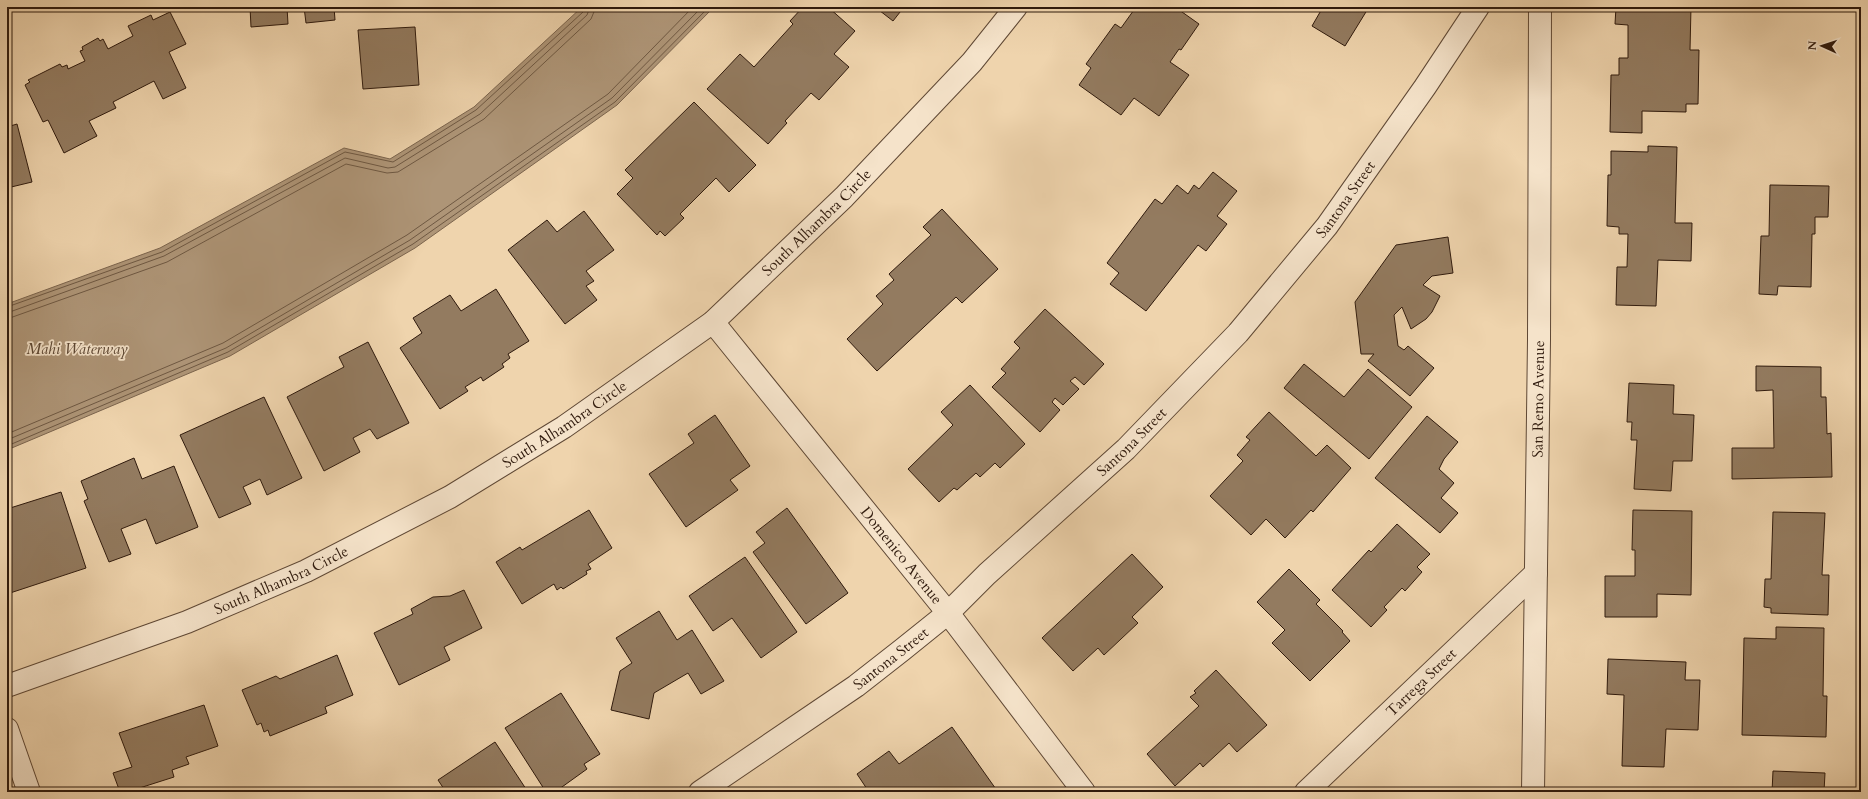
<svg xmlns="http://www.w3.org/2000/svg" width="1868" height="799" font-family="Cardo,serif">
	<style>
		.water { fill: #ae9577; stroke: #7b644d }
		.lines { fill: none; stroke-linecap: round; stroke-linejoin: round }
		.shore { stroke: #6e5842; stroke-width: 1 }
		.building { fill: #937b60; stroke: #2f1a0d }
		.minor-casing { stroke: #5f4835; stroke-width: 24 }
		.minor { stroke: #f5e3ca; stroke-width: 22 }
		.labels { text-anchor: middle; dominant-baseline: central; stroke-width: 3.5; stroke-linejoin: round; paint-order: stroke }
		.street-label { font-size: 15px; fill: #2f1a0d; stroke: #f5e3ca }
		.water-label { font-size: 16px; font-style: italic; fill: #5b4532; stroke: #f5e3ca }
	</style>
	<rect width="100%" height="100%" fill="#efd4ad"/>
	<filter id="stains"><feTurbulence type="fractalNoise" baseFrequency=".005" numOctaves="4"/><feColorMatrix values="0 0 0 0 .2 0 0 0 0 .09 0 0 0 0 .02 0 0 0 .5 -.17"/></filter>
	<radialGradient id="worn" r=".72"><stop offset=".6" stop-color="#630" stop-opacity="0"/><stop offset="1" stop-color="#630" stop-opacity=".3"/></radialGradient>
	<polygon class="water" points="582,7 714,7 617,105 415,248 230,356 7,450 7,304 160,248 344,148 390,159 474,107"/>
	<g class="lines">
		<g class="shore">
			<polyline points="7,307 162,252 345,152 393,162 476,110 583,12 584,7"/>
			<polyline points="7,313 164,256 345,158 388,168 395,167 480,114 587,15 590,7"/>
			<polyline points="7,319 167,262 346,164 387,173 398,172 484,119 591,19 596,7"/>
			<polyline points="7,434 223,343 407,235 608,94 693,7"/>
			<polyline points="7,440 226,348 410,240 612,98 702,7"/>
			<polyline points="7,446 228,352 413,244 615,102 709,7"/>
		</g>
	</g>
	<g class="building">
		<polygon points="250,7 287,7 288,24 251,27"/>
		<polygon points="304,7 334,7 335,20 306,23"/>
		<polygon points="803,7 828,7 855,31 834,54 849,67 819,100 811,93 785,121 787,123 768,144 707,89 740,54 754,67 793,24 790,21"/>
		<polygon points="875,7 904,7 893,21"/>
		<polygon points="1136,7 1175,7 1199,24 1181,50 1179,49 1170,62 1189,75 1159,116 1134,98 1121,115 1079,85 1091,68 1086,64 1115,24 1121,28"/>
		<polygon points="1323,7 1369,7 1345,46 1312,26"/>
		<polygon points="1616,7 1691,7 1690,50 1699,50 1698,104 1686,104 1686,112 1642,111 1642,133 1610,132 1611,75 1619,75 1619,58 1628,58 1628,25 1615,24"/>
		<polygon points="170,12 186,44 169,52 186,88 163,99 154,81 113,102 116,108 89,121 97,136 64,153 48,120 43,122 25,85 30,82 28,80 60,64 62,67 67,65 68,69 85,61 80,51 83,50 82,47 98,38 100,41 103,39 108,49 133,36 128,26 151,15 153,20"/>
		<polygon points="415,27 419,85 363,89 358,30"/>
		<polygon points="694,102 756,165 729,192 716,178 680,214 684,218 665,236 660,231 657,235 617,194 633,178 625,170"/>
		<polygon points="17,124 32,182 7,188 7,127"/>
		<polygon points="1648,146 1677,147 1675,223 1692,223 1691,261 1658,260 1656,306 1616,305 1617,267 1627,267 1628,234 1619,234 1619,227 1607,226 1608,175 1611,175 1611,151 1648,152"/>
		<polygon points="1213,172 1237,191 1217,216 1227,224 1206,251 1198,245 1146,311 1110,284 1119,273 1107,263 1155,199 1162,204 1177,185 1188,194 1194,185 1199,189"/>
		<polygon points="1770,185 1829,186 1828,217 1815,217 1815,234 1812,234 1811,287 1778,286 1777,295 1759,294 1761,236 1769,236"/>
		<polygon points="942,209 998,269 962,303 956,297 877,371 847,339 883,304 876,296 894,280 889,274 931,235 923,227"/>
		<polygon points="584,211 614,250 586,271 594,281 586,286 597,300 565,324 508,250 547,220 557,232"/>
		<polygon points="1448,237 1453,273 1432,276 1423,285 1440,296 1432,312 1426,319 1411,329 1402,307 1394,315 1398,346 1404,350 1408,346 1434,368 1410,396 1368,361 1374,354 1361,354 1355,302 1396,245"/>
		<polygon points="496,289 529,341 508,354 510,358 502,364 504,367 483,381 481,377 465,387 468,391 440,409 400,348 422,333 413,318 450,295 461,311"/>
		<polygon points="1045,309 1104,364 1084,385 1075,377 1070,381 1079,389 1063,405 1055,398 1052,402 1060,410 1040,432 992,387 1006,373 1001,369 1020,348 1014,342"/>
		<polygon points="368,342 409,423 377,439 370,429 353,438 360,452 324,471 287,397 344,367 339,357"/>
		<polygon points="1304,364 1344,397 1368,369 1412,407 1369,459 1284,388"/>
		<polygon points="1756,366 1821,367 1821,397 1826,397 1827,434 1831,433 1832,477 1732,479 1732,448 1774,448 1773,390 1756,391"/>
		<polygon points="1629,383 1674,385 1673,414 1694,415 1692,461 1673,461 1671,491 1634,489 1637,440 1631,440 1632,422 1627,422"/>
		<polygon points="970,385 1025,444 1000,468 995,463 980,477 976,473 957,490 954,488 939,502 908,469 953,425 941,412"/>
		<polygon points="264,397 302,478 267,495 260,479 243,487 251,504 219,518 180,435"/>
		<polygon points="1269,412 1316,456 1327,445 1351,468 1313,512 1311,510 1285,538 1266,519 1251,535 1210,496 1243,461 1237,455 1250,440 1246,437"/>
		<polygon points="715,415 750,466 730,480 738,490 686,527 649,474 694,443 688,434"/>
		<polygon points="1427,416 1458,442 1444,459 1439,469 1454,483 1441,498 1458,513 1440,533 1375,478"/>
		<polygon points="134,458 142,479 174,466 198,527 156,544 146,519 121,529 131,554 109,562 84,501 88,499 81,481"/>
		<polygon points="61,492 86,568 7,594 7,509"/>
		<polygon points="787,508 848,593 806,624 753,552 765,543 756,532"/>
		<polygon points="589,510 612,548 588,564 591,569 586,571 587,574 563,589 561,587 557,590 554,584 522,604 496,562 520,547 522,550"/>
		<polygon points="1633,510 1692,511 1691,595 1657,594 1657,617 1605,617 1605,576 1635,576 1635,550 1632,550"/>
		<polygon points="1773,512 1825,513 1822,575 1829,575 1828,615 1771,613 1771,608 1764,607 1765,579 1771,579"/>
		<polygon points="1397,524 1430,554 1417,567 1422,572 1405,591 1402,588 1384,607 1387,610 1371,627 1332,590 1369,550 1371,552"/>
		<polygon points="1132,554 1163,587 1132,617 1138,623 1104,655 1098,648 1073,671 1042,638"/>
		<polygon points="745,557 797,632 761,658 732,618 713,631 689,596"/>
		<polygon points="1289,569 1320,600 1316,604 1343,631 1342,632 1350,641 1310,681 1272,643 1285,630 1257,602"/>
		<polygon points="464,590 482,628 444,647 450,660 399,685 374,633 413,614 411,609 433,597 450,596"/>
		<polygon points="659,611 677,640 692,630 724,681 701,694 688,673 654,693 649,719 611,710 620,671 632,663 616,638"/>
		<polygon points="1776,627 1824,628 1823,696 1827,696 1826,737 1742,735 1744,638 1776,639"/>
		<polygon points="337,655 353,695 325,707 327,713 270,736 268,730 264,732 261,723 257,725 242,690 276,676 280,679"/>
		<polygon points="1608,659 1686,662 1685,680 1700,680 1698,730 1666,729 1664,767 1622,766 1624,695 1607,694"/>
		<polygon points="1216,670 1267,725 1237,752 1229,743 1203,767 1200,763 1175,786 1147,754 1199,706 1190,697 1196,693 1194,691"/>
		<polygon points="561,693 600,754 584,764 587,769 555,792 546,792 505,728"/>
		<polygon points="204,705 218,746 186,757 189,764 172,770 174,777 127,792 120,792 113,773 132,767 119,733"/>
		<polygon points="952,727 998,792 869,792 857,774 889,751 899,764"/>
		<polygon points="495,742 528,792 446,792 438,780"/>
		<polygon points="1773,771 1825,773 1824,792 1772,792"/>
	</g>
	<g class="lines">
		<defs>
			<g id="minor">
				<path id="s1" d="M 713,322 L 948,613 L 1084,792"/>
				<path id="s2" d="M 7,686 L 187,622 L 306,571 L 450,497 L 564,427 L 713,322 L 844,197 L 972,62 L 1016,7"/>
				<polyline points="7,729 29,792"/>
				<path id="s3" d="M 700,792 L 856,686 L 902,650 L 948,613 L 987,574 L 1126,449 L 1238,333 L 1327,226 L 1425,87 L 1478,7"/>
				<path id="s4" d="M 1306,792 L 1536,573"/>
				<path id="s5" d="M 1533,792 L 1539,340 L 1540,7"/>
			</g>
		</defs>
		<use href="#minor" class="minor-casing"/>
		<use href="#minor" class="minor"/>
	</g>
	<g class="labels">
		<g class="street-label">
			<text stroke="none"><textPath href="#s3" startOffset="881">Santona Street</textPath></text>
			<text stroke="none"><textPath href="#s2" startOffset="942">South Alhambra Circle</textPath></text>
			<text stroke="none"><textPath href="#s5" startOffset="393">San Remo Avenue</textPath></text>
			<text stroke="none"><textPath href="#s2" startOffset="618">South Alhambra Circle</textPath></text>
			<text stroke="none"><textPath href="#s3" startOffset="557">Santona Street</textPath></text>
			<text stroke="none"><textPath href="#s1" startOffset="300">Domenico Avenue</textPath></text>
			<text stroke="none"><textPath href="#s2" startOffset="294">South Alhambra Circle</textPath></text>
			<text stroke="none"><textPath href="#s3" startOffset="233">Santona Street</textPath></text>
			<text stroke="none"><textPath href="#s4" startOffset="159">Tarrega Street</textPath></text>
		</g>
		<g class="water-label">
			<text x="77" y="349">Mahi Waterway</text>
		</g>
	</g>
	<rect width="1868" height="799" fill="none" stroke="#efd4ad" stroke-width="24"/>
	<rect x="8" y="8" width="1852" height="783" fill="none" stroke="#2f1a0d" stroke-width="2"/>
	<rect x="12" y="12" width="1844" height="775" fill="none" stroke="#2f1a0d"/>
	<g transform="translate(1822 46) rotate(273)" stroke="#f5e3ca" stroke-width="3" paint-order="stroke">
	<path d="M0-3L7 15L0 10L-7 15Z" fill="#2f1a0d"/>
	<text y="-6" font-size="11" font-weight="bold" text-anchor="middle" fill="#2f1a0d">N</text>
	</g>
	<rect width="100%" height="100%" filter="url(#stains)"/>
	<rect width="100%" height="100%" fill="url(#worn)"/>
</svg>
